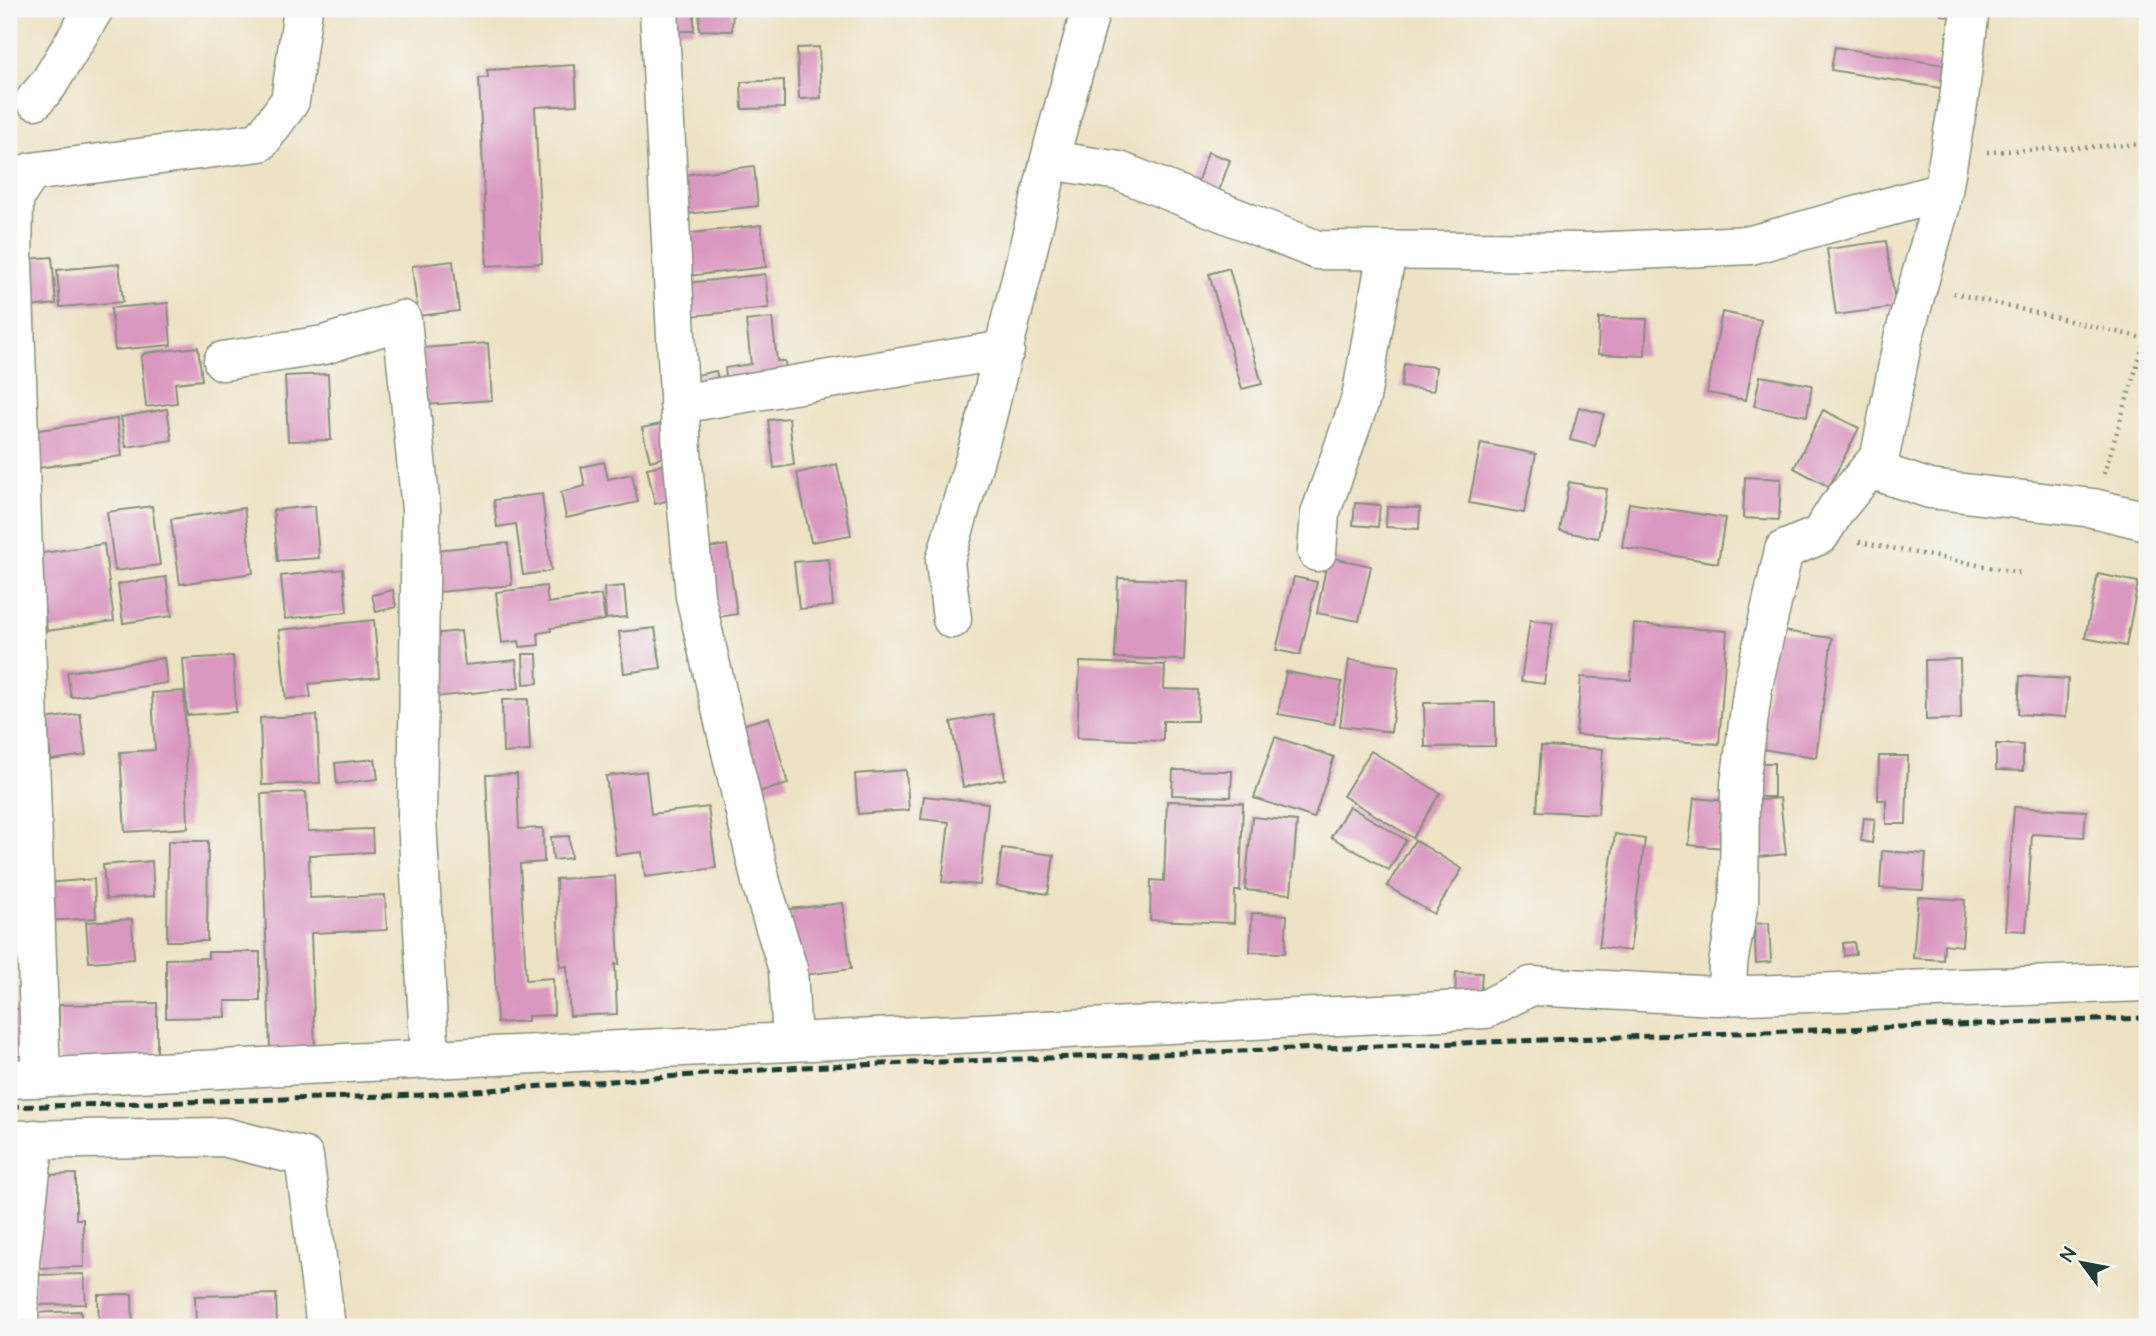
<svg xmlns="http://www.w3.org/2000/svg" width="2156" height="1336" font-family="'Architects Daughter',sans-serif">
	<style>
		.building { fill: #da98c1 }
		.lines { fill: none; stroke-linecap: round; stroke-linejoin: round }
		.minor-casing { stroke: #86907c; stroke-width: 41 }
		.path { stroke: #86907c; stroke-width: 4.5; stroke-dasharray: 2 5; stroke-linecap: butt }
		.minor { stroke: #fff; stroke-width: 38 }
		.rail { stroke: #1f3d34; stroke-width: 5; stroke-dasharray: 10 5; stroke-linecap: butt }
	</style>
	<rect width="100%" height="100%" fill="#f6f6f2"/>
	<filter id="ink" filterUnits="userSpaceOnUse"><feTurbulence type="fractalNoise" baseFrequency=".0143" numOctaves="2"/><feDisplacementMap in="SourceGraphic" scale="14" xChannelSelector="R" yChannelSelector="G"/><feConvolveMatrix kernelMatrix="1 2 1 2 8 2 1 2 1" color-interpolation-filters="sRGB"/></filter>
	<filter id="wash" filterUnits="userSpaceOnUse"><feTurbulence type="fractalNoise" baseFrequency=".00686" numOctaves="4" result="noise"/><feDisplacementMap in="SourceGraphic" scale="28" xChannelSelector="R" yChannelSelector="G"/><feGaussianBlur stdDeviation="1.57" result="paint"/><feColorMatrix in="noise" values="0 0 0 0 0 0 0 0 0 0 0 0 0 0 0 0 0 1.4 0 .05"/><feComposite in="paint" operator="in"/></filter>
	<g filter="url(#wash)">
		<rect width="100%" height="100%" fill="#ede2c4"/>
		<g id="blocks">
			<g class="building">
				<rect x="671" y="9" width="23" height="22"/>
				<polygon points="700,9 733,9 732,31 699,30"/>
				<polygon points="1942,9 1965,9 1963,18 1941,15"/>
				<polygon points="819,47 821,98 799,99 797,48"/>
				<polygon points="1835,47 1950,66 1946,89 1831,70"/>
				<polygon points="575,65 577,105 535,107 542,263 487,266 479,78 488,78 487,70"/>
				<polygon points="784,80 784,108 742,109 741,82"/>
				<polygon points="1208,152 1230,160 1219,191 1197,183"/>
				<polygon points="754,166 758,206 687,214 682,175"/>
				<polygon points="761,225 766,267 688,276 683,234"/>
				<polygon points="1886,241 1896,307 1836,315 1827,249"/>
				<polygon points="52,257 56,304 30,307 26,259"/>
				<polygon points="453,261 459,311 418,316 412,266"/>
				<polygon points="119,264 123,302 60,307 57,270"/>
				<polygon points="1229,268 1262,384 1242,389 1209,274"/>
				<polygon points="765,274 769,308 691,316 688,283"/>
				<polygon points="168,303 171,345 115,350 111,308"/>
				<polygon points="1722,312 1761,320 1746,400 1707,393"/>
				<polygon points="772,318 777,361 785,361 787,379 727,386 725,368 751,364 746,321"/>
				<polygon points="1599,318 1647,319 1645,356 1598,354"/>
				<polygon points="488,343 492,400 426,405 422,348"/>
				<polygon points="198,347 202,380 175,383 177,403 146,407 141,357 145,353"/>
				<polygon points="1404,364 1436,367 1434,391 1401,387"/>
				<polygon points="716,371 720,388 691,394 687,377"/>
				<polygon points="328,374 331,440 288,441 285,376"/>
				<polygon points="1760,376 1812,385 1807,416 1754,406"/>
				<polygon points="1579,407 1604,414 1595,446 1570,440"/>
				<polygon points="167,409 172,440 126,447 121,417"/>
				<polygon points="1823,410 1859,428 1829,487 1794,468"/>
				<polygon points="789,418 794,465 774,468 768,420"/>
				<polygon points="117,419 122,456 37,468 32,431"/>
				<polygon points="661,424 669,456 650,461 642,428"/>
				<polygon points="1481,443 1536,454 1524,513 1469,503"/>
				<polygon points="604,462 608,479 632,474 638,502 566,518 561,492 585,486 581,467"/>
				<polygon points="670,463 677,498 655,504 647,468"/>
				<polygon points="837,464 851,535 811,542 797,473"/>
				<polygon points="1745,477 1781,479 1779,520 1743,518"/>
				<polygon points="1569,482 1607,489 1598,538 1560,531"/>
				<polygon points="542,494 551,571 523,575 516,524 497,527 494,500"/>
				<polygon points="1355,503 1380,505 1378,527 1353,525"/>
				<polygon points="1629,503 1725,518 1718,563 1622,547"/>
				<polygon points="152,506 160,565 115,571 107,512"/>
				<polygon points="315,506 319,558 278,561 273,510"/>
				<polygon points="1387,507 1420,508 1419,529 1386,527"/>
				<polygon points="244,508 253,573 180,584 171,519"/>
				<polygon points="508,543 512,585 439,592 435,550"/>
				<polygon points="104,544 114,621 47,631 37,554"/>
				<polygon points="727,545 737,614 712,618 702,549"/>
				<polygon points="1328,557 1371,566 1359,621 1317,613"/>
				<polygon points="829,559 833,606 799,609 794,562"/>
				<polygon points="343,569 347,612 285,619 281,576"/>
				<polygon points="2098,574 2138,582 2126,646 2085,638"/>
				<polygon points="166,577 172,616 123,623 118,584"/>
				<polygon points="1294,577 1317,582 1300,655 1276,650"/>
				<polygon points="1118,578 1187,581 1184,660 1115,658"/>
				<polygon points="546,586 548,603 601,595 605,620 551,628 551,631 538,633 539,645 520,647 519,641 502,643 496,592"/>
				<polygon points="624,586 627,617 606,619 604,588"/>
				<polygon points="393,590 396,607 376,612 372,595"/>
				<polygon points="374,620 379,677 309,684 311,697 286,699 279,630"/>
				<polygon points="1530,620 1553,623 1544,684 1521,681"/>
				<polygon points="1634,624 1727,631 1719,744 1576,735 1581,677 1631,680"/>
				<polygon points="655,628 661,668 624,673 619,632"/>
				<polygon points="1776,630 1832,638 1816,757 1760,749"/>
				<polygon points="461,631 465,665 516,660 519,688 436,697 431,634"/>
				<polygon points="523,654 537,654 538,683 524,684"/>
				<polygon points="233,656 236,712 187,715 183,659"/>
				<polygon points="164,658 167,683 71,697 67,672"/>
				<polygon points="1960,659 1961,719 1926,720 1925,660"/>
				<polygon points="1349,660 1399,666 1391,732 1340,726"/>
				<polygon points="1080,662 1165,665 1164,689 1198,690 1197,721 1163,721 1163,741 1077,738"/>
				<polygon points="1286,672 1342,682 1334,724 1278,714"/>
				<polygon points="2020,676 2068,679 2066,717 2018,714"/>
				<polygon points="184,691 188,828 125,832 120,752 155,750 152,693"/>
				<polygon points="528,699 530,751 503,753 502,700"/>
				<polygon points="1495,702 1495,746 1425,747 1424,703"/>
				<polygon points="80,714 86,755 51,760 45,719"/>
				<polygon points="993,714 1005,779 963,787 951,722"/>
				<polygon points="317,715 320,783 262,785 260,718"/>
				<polygon points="769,717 788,784 758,792 739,726"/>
				<polygon points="1275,737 1334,757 1314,818 1254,798"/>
				<polygon points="1996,744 2023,745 2023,771 1996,770"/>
				<polygon points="1541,746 1603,749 1598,814 1537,811"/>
				<polygon points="1371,751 1440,793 1413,838 1343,796"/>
				<polygon points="1879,756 1908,756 1906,824 1886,824 1886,800 1878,800"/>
				<polygon points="375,759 378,779 337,784 335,763"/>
				<polygon points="1752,763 1774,763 1774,797 1753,797"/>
				<polygon points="906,770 909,810 858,814 855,774"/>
				<polygon points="1173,770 1232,771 1231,797 1172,795"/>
				<polygon points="646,771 651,814 708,807 716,868 645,877 642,852 616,855 606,776"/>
				<polygon points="517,774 519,829 543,828 544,862 520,864 526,980 553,978 554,1015 528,1016 528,1021 497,1023 486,775"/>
				<polygon points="306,792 308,831 372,829 373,852 309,855 310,898 385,895 387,930 311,933 315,1047 270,1048 261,794"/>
				<polygon points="924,796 988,803 980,885 942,882 949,822 921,819"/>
				<polygon points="1694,798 1728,801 1724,848 1689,845"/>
				<polygon points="1780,798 1786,854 1759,857 1753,801"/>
				<polygon points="1167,801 1243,803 1240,891 1235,891 1234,923 1150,920 1151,880 1164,881"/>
				<polygon points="1349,806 1406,840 1389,870 1331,837"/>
				<polygon points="2014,807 2086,811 2084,837 2032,834 2026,931 2005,930"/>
				<polygon points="1252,817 1297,821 1291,894 1245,890"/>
				<polygon points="1864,818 1875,819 1872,843 1861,841"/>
				<polygon points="1615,834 1645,839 1630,951 1599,947"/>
				<polygon points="569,836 571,858 553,860 551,837"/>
				<polygon points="1415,840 1462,869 1434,914 1387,886"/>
				<polygon points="168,841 208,841 207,941 167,941"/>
				<polygon points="1002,848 1054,855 1048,894 997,886"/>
				<polygon points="1882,851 1926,854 1923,890 1880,888"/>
				<polygon points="9,853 23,853 22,916 9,916"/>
				<polygon points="152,861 154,896 106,899 103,865"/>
				<polygon points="615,876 619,964 615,964 617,1014 570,1016 567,966 560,967 556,879"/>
				<polygon points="94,879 96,918 48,921 46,883"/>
				<polygon points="1918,897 1965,900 1962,946 1944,944 1943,960 1913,958"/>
				<polygon points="843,903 851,969 797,976 790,909"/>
				<polygon points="1252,913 1287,915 1285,953 1250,952"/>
				<polygon points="132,919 134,959 89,962 86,922"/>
				<polygon points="1769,923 1771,962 1756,963 1754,924"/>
				<polygon points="1854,942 1856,954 1844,956 1843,943"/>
				<polygon points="208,952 260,952 260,1001 225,1001 226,1017 166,1018 166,959 208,958"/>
				<polygon points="1456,972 1482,973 1480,1001 1455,1000"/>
				<polygon points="157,1003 157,1061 59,1062 59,1005"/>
				<polygon points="9,1009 32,1009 31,1056 9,1056"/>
				<polygon points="76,1174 76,1219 83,1219 84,1267 38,1268 42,1175"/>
				<polygon points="84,1274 86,1304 34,1305 34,1275"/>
				<polygon points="132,1294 133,1327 99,1327 98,1295"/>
				<polygon points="276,1294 277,1324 196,1326 195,1296"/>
				<polygon points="81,1311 81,1327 30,1327 29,1313"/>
			</g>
		</g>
	</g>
	<g filter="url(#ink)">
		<use href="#blocks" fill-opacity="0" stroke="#86907c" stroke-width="2"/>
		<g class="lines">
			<defs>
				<g id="minor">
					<polyline points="659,9 682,452 695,596 762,886 788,969 792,1041"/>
					<polyline points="35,100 48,85 94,9"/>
					<polyline points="1050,160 1119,171 1317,250 1588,252 1751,245 1942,192"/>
					<polyline points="223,361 324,345 402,320 421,509 417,819 430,1059"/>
					<polyline points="679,404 1005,350"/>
					<polyline points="1870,469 1930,489 2093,508 2147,521"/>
					<polyline points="1317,552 1320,514 1361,398 1387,251"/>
					<polyline points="952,619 945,561 986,421 1055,139 1091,9"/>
					<polyline points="1727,995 1728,964 1739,902 1740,784 1753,686 1784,550 1820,535 1837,508 1880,456 1903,339 1940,208 1959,98 1970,9"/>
					<polyline points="41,1078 13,262 14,198 31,172 260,142 290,101 303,9"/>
					<polyline points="9,1079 1486,1009 1531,986 1716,996 2147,982"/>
					<polyline points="9,1140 224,1137 304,1157 326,1327"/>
					<polyline points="19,1327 20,1261 35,1139"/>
				</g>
			</defs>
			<use href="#minor" class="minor-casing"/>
			<g class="path">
				<polyline points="1987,152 2147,144"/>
				<polyline points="1953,293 2146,339"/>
				<polyline points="2104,474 2147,333"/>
				<polyline points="1859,542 2020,573"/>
			</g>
			<use href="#minor" class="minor"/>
			<polyline class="rail" points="9,1107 421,1095 801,1067 2147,1018"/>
		</g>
	</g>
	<rect width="2156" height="1336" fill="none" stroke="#f6f6f2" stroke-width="35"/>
	<g transform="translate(2082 1263) rotate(302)" stroke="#f6f6f2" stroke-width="5" paint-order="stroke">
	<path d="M0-5L12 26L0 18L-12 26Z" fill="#1f3d34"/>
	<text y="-10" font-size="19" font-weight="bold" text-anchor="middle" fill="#1f3d34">N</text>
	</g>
</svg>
